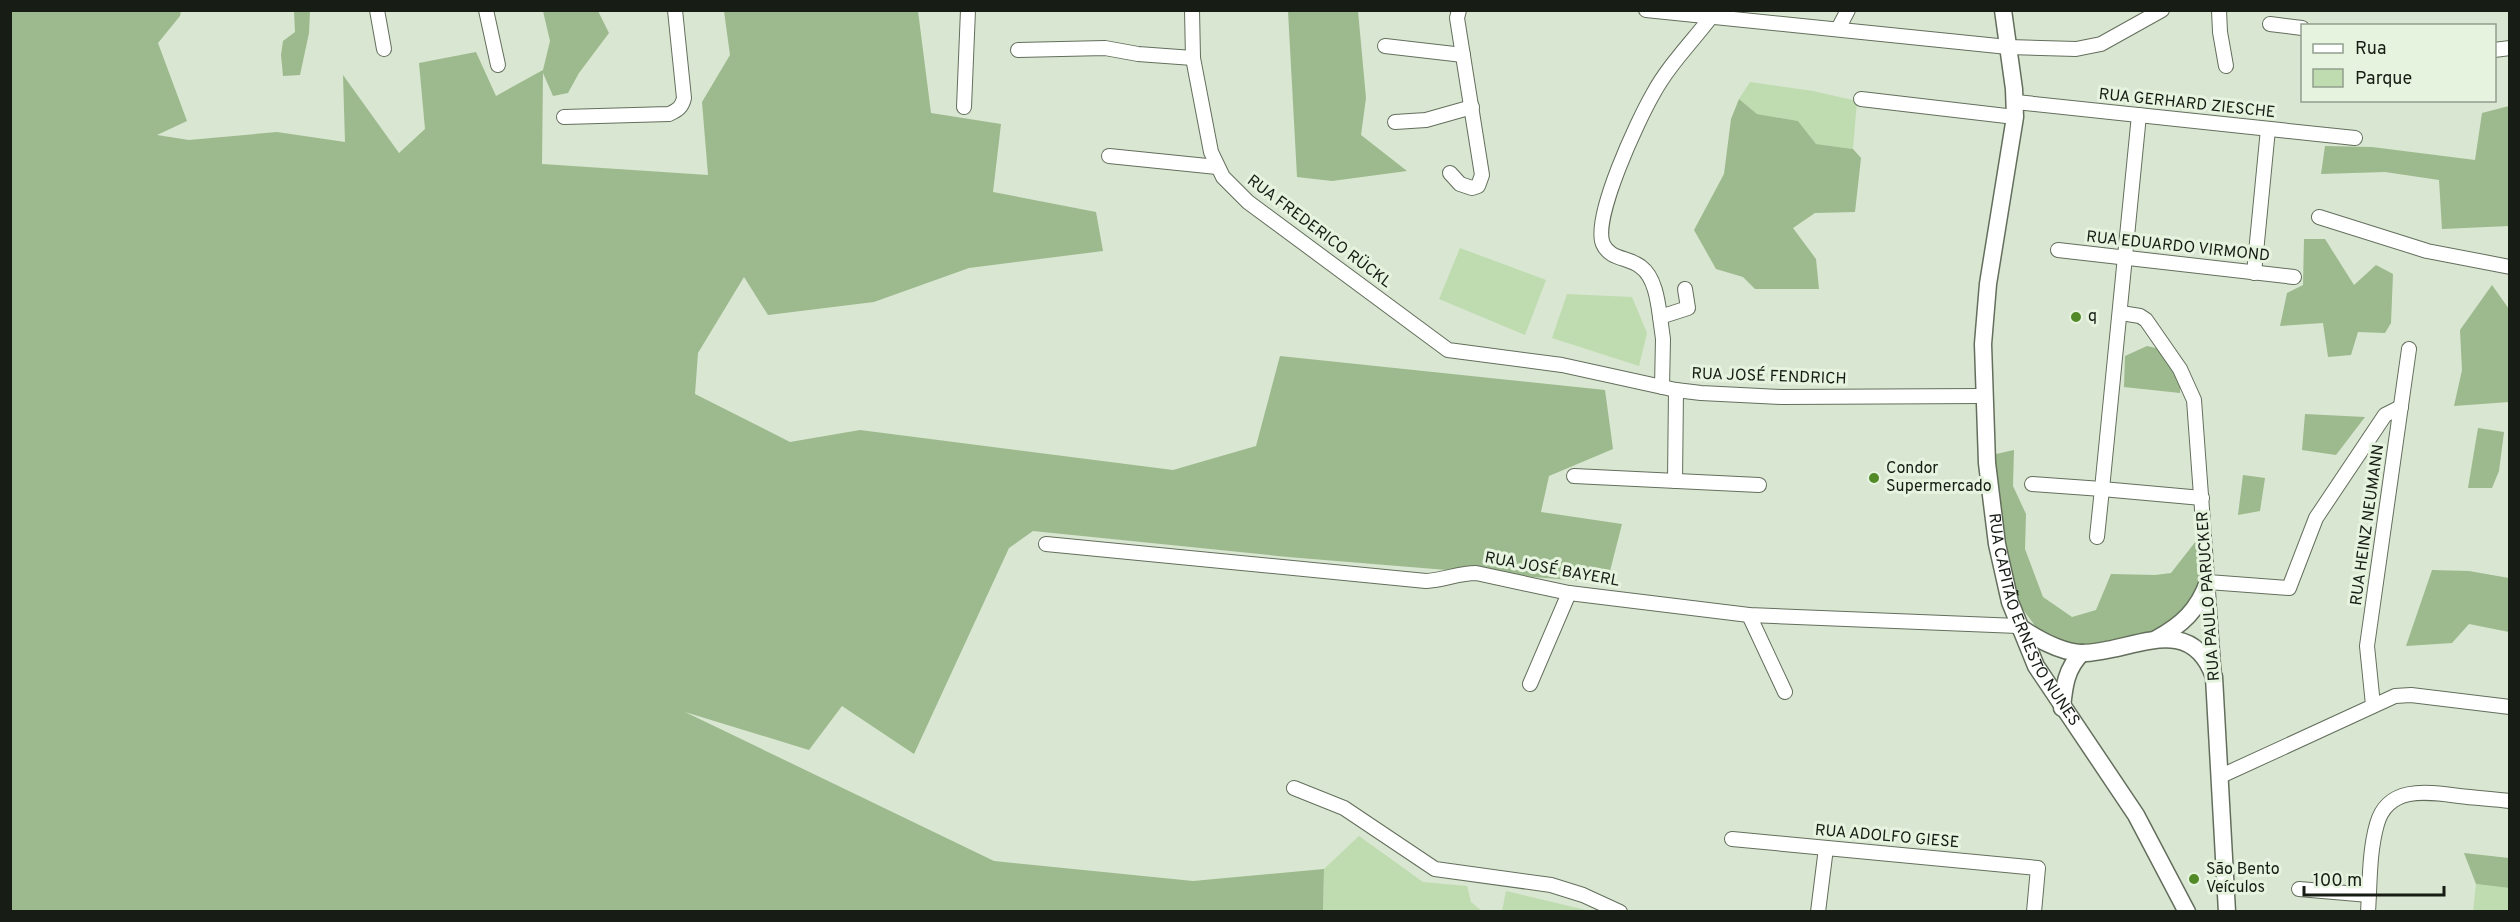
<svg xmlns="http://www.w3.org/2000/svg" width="2520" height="922" font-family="Overpass,sans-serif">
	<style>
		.green { fill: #bfdcb0 }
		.forest { fill: #9cba8d }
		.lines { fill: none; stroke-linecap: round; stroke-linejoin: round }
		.minor-casing { stroke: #636f5c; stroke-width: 16 }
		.major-casing { stroke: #636f5c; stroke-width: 19 }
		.minor { stroke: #fff; stroke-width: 14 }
		.major { stroke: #fff; stroke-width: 16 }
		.poi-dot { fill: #518a27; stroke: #e6f4df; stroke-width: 2 }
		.labels { text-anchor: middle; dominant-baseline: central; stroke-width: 6; stroke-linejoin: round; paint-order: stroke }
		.street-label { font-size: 16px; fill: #171c15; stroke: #e6f4df }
		.poi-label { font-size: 16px; fill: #171c15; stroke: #e6f4df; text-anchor: start }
	</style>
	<rect width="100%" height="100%" fill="#d9e6d1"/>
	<g class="green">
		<polygon points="1750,82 1813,91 1857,101 1853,149 1816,144 1798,121 1757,114 1739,99"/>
		<polygon points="1460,248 1546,280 1525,335 1439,299"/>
		<polygon points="1567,294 1632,297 1647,333 1639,366 1552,338"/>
		<polygon points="1359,836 1423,882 1467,886 1471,902 1482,911 1323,912 1324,869"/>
		<polygon points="2476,884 2509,888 2509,911 2473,912"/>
		<polygon points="1506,891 1590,911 1502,911"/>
	</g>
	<g class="forest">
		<polygon points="10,11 181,11 180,16 158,43 187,121 157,135 189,140 277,132 345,142 343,75 399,153 425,129 419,63 476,52 496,96 543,70 550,41 543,11 598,11 609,33 579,73 568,93 553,96 543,73 542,164 708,175 702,102 730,55 724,11 918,11 931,113 1001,124 993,192 1096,212 1103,251 969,268 874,302 768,315 744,277 698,353 695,394 790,442 860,430 1173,470 1256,446 1280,356 1605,390 1613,449 1549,476 1541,512 1622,524 1607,583 1288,557 1033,531 1009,548 914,754 842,706 809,750 685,712 994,861 1193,881 1324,869 1323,911 11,911"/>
		<polygon points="294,11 310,11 309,33 300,75 283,76 281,55 283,41 295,32"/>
		<polygon points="1288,11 1358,11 1366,98 1361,135 1407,171 1332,181 1297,177"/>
		<polygon points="1739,99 1757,114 1798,121 1816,144 1853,149 1861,158 1855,212 1815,213 1793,228 1816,259 1819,289 1755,289 1743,277 1716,269 1694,230 1724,174 1731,119"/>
		<polygon points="2509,106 2509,226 2442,229 2439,180 2385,172 2321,174 2325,146 2372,147 2475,160 2482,113"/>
		<polygon points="2304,239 2325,239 2354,285 2376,265 2393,274 2391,323 2385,333 2358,332 2351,355 2328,357 2323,323 2280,326 2287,293 2303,285"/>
		<polygon points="2492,285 2509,309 2509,402 2454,406 2462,370 2460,330"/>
		<polygon points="2147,346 2160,349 2180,384 2180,393 2124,387 2125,356"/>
		<polygon points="2305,414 2365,417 2336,455 2302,450"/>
		<polygon points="2478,428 2504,432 2499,471 2492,488 2468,488"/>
		<polygon points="2014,450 2013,486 2026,514 2025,549 2043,597 2072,617 2096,610 2111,574 2155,575 2171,573 2196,541 2203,574 2194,597 2176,619 2153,633 2090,646 2067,642 2036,627 2015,599 1996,490 1996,454"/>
		<polygon points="2243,475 2265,478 2260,511 2238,515"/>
		<polygon points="2432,570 2469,571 2509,578 2509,632 2469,624 2452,643 2406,646"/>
		<polygon points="2464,853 2509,858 2509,888 2476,884"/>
	</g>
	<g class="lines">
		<defs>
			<g id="minor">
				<polyline points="377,10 384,49"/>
				<polyline points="486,10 498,65"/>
				<polyline points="1192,10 1193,58 1211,152 1223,177 1248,202 1448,350 1562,365 1676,390 1701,393 1781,397 1984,396"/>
				<polyline points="1646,10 2008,47 2076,49 2101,44 2162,10"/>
				<polyline points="2219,10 2220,32 2226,66"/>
				<polyline points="2270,24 2302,28"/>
				<polyline points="1838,29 1848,10"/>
				<polyline points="1385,46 1463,55"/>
				<polyline points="1018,50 1105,48 1138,54 1193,58"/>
				<polyline points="2494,50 2510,48"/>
				<polyline points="1861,99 2015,117"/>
				<polyline points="2016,102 2355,138"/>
				<polyline points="964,107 968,10"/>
				<polyline points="2139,115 2102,489 2202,498"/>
				<path d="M 564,117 L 669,114 C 678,110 682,107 684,98 L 675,10"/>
				<polyline points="1395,122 1426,120 1472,107"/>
				<polyline points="1109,156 1217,167"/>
				<polyline points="1450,173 1460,184 1472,188 1478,186 1482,175 1457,18 1459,10"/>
				<polyline points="2319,217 2427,251 2510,267"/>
				<polyline points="2058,250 2294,277"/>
				<polyline points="2254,273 2268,129"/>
				<polyline points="2121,313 2140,316 2146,320 2180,369 2194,400 2214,673"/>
				<path d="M 1660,317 C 1658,302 1655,277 1641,267 C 1629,257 1610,260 1603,244 C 1592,218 1638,120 1653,94 C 1668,66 1692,42 1711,17"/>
				<polyline points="1662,387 1663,339 1660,317 1688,308 1685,289"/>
				<polyline points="1574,476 1759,485"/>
				<polyline points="1675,481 1676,390"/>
				<polyline points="2032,484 2102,489 2097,537"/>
				<path d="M 1046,544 L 1426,581 C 1444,580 1459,573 1476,573 L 1569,593 L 1749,615 L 2018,626"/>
				<polyline points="2208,582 2289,588 2316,518 2385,415 2401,407"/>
				<polyline points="1749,615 1785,692"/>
				<polyline points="1530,684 1569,593"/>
				<polyline points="2373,705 2367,646 2409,349"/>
				<polyline points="2221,776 2395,696 2411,695 2510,707"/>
				<polyline points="1294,788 1344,808 1435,869 1551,885 1583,895 1620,912"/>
				<polyline points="1732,839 2038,868 2034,912"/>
				<polyline points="2299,889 2369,895"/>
				<polyline points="1818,912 1826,848"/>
				<path d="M 2368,912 C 2370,883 2369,852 2377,824 C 2388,785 2428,792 2459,796 C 2476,798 2493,799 2510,801"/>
			</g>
			<g id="major">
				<path id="s1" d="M 2003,10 L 2014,89 L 2015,117 L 1988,284 L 1983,344 L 1987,463 L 1997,544 L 2010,602 L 2036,666 L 2136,815 L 2187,912"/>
				<path d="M 2018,626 C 2036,638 2059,652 2081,653 C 2128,654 2190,609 2214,677 L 2227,912"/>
				<path d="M 2156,639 C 2182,625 2198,610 2208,582"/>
				<path d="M 2062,708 C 2064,687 2066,668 2082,653"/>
			</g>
		</defs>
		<use href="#minor" class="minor-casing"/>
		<use href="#major" class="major-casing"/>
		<use href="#minor" class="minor"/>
		<use href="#major" class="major"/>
	</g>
	<g class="poi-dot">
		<circle cx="2076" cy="317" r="6"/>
		<circle cx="1874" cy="478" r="6"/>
		<circle cx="2194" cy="879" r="6"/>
	</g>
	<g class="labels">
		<g class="street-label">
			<text transform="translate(2187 104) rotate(6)">RUA GERHARD ZIESCHE</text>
			<text transform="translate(1319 232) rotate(37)">RUA FREDERICO RÜCKL</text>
			<text transform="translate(2178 247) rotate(6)">RUA EDUARDO VIRMOND</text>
			<text transform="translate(1769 377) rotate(2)">RUA JOSÉ FENDRICH</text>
			<text transform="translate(2368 525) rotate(-82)">RUA HEINZ NEUMANN</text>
			<text transform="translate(1552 570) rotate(10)">RUA JOSÉ BAYERL</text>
			<text transform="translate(2209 596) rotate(-94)">RUA PAULO PARUCKER</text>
			<text stroke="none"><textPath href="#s1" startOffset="622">RUA CAPITÃO ERNESTO NUNES</textPath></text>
			<text transform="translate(1887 837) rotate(5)">RUA ADOLFO GIESE</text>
		</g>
		<g class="poi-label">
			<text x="2088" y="317">q</text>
			<text x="1886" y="469">Condor<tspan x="1886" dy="18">Supermercado</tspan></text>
			<text x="2206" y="870">São Bento<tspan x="2206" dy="18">Veículos</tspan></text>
		</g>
	</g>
	<rect width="2520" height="922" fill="none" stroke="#171c15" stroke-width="24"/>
	<rect x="2301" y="24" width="195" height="78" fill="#e6f4df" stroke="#939e8e" stroke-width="1.5"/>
	<rect x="2313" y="44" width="30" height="9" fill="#ffffff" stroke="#939e8e" stroke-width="1.5"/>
	<text x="2355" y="54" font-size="18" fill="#171c15">Rua</text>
	<rect x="2313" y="69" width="30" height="18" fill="#bfdcb0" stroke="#939e8e" stroke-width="1.5"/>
	<text x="2355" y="84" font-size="18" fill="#171c15">Parque</text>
	<path d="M2304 886v9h140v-9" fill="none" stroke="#171c15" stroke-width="3"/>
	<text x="2313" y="886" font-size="18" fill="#171c15" stroke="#e6f4df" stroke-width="4.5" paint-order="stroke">100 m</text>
</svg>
